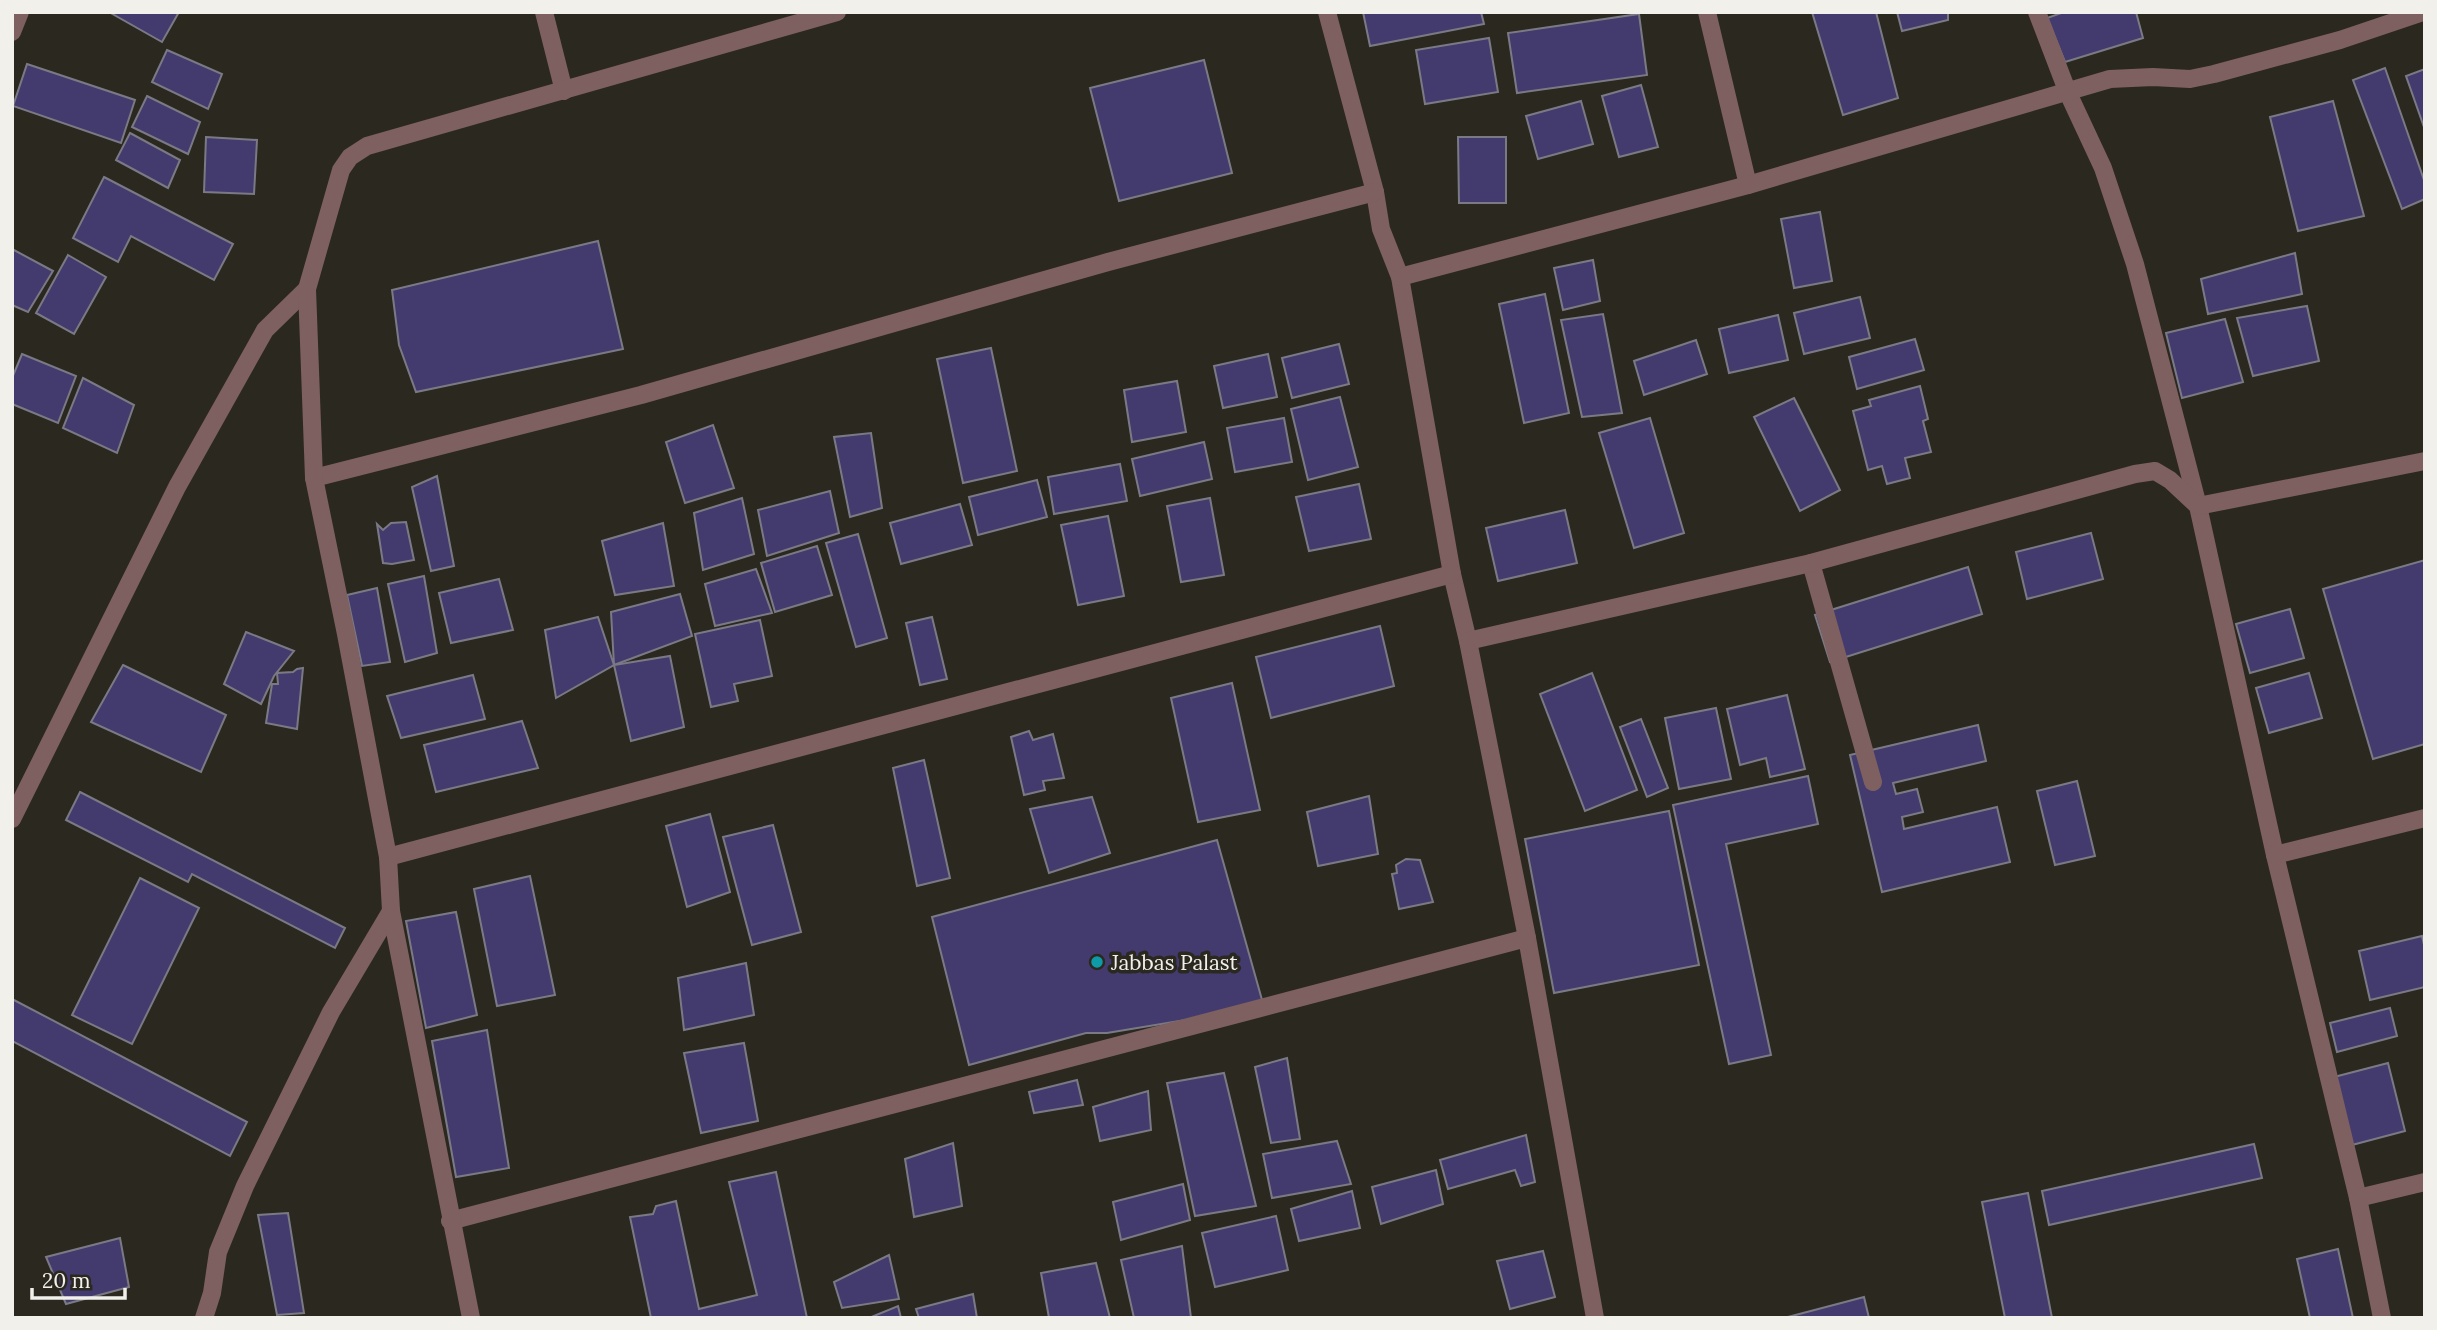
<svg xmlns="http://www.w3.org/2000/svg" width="2437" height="1330" font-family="Lora,serif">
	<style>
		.building { fill: #433b6e; stroke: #7b7a84; stroke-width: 2 }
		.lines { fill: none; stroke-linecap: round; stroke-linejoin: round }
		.street { stroke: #7d605f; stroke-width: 18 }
		.culture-dot { fill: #0f9aa8; stroke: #2b2820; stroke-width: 2.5 }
		.labels { text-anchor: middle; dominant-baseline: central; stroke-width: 7; stroke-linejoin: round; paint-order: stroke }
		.poi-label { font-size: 21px; fill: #f2f0eb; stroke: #2b2820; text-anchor: start }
	</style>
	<rect width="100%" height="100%" fill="#2b2820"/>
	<g class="building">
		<polygon points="109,12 179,12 162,42"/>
		<polygon points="1363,12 1481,12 1484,24 1370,46"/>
		<polygon points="1812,12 1876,12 1898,98 1843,115"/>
		<polygon points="1897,12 1948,12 1948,20 1902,31"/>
		<polygon points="2064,12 2136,12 2143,38 2065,62 2047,18"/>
		<polygon points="1639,14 1647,75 1517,93 1508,33"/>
		<polygon points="1489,38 1498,92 1425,104 1416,50"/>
		<polygon points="167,50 222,74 208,109 152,82"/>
		<polygon points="1204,60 1232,173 1119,201 1090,88"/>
		<polygon points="27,64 135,100 121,143 13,106"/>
		<polygon points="2385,68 2425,183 2425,199 2402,209 2353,80"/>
		<polygon points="2425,69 2425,130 2406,76"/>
		<polygon points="1641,85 1658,147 1619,157 1602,96"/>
		<polygon points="147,96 200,122 188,154 132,127"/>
		<polygon points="1581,101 1593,144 1538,159 1526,116"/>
		<polygon points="2333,101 2364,216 2298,231 2270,117"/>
		<polygon points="130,133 180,160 168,188 116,160"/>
		<polygon points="206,137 257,140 254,194 204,192"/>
		<polygon points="1458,137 1506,137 1506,203 1459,203"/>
		<polygon points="104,177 233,244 214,280 131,236 118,262 73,238"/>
		<polygon points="1820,212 1832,281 1794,288 1781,219"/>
		<polygon points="598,241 623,349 416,392 399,345 392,290"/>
		<polygon points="12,249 53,271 28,312 12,305"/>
		<polygon points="2295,253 2302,294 2208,314 2201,279"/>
		<polygon points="68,255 106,277 74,334 36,313"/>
		<polygon points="1593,260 1600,301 1563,310 1554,268"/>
		<polygon points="1545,294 1569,413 1524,423 1499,304"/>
		<polygon points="1860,297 1870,338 1804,354 1794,313"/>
		<polygon points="2307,306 2319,361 2253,376 2237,318"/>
		<polygon points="1603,314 1622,413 1582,417 1561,320"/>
		<polygon points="1778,315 1788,360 1729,373 1719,329"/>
		<polygon points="2225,319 2243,382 2182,398 2166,333"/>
		<polygon points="1915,339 1924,370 1857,389 1849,357"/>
		<polygon points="1696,340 1707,374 1644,395 1634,361"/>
		<polygon points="1339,344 1349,384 1292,398 1282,358"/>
		<polygon points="991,348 1017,471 963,483 937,359"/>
		<polygon points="22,354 76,376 58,423 12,404 12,378"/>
		<polygon points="1268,354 1277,397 1223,408 1214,366"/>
		<polygon points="83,378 134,405 117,453 63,428"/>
		<polygon points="1177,381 1186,432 1132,442 1124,390"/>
		<polygon points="1920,386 1928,419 1923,421 1931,452 1905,458 1910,478 1887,484 1882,466 1868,470 1853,411 1871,406 1869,400"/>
		<polygon points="1340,397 1358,467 1308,480 1291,409"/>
		<polygon points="1794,398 1840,490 1800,511 1754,417"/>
		<polygon points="1284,418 1292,462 1235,472 1227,428"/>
		<polygon points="1650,418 1684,533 1634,548 1599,433"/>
		<polygon points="713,425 734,488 685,503 666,442"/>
		<polygon points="871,433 882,508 850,517 834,437"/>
		<polygon points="1204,442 1212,479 1140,496 1132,459"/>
		<polygon points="1120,464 1127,501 1054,514 1048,477"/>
		<polygon points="437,476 454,566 431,571 412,487"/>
		<polygon points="1037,480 1047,517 978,535 969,497"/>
		<polygon points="1359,484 1371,539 1309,551 1296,497"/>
		<polygon points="830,491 839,533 767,556 758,510"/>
		<polygon points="742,498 754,554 703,570 694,513"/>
		<polygon points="1210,498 1224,575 1181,582 1167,506"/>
		<polygon points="960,504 972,545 901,564 890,523"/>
		<polygon points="1565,510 1577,563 1498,581 1486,528"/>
		<polygon points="1108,516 1124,596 1078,605 1061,525"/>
		<polygon points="406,522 414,560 392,564 383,563 377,524 383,530 391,523"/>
		<polygon points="663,523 674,586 615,595 602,541"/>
		<polygon points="2091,533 2103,579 2027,599 2016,552"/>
		<polygon points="858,534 887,638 856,647 826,543"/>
		<polygon points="817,546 832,595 775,612 761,563"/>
		<polygon points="2425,560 2425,744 2373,759 2323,589"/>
		<polygon points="1968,567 1982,614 1830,662 1815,615"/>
		<polygon points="756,569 772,613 715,626 705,584"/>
		<polygon points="424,576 437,653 405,662 388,584"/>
		<polygon points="499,579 513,630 451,643 439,593"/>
		<polygon points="377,588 390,662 362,666 347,595"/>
		<polygon points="680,594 692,636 614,665 611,612"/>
		<polygon points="2290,609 2304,658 2250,673 2236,624"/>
		<polygon points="598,617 614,665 556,698 545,630"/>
		<polygon points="932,617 947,679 920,685 906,623"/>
		<polygon points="760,620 772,676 734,684 738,701 711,707 695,634"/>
		<polygon points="1380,626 1394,686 1271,718 1256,657"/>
		<polygon points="246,632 294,651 274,676 261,704 224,684"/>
		<polygon points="670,656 684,727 631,741 614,665"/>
		<polygon points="123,665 226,715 201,772 91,722"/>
		<polygon points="303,668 297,729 266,723 272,684 278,684 277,673 293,672 297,669"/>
		<polygon points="1592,673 1637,790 1585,811 1540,694"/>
		<polygon points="2309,673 2322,718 2269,733 2256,688"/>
		<polygon points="473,675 485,719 401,738 387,696"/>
		<polygon points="1232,683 1260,810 1198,822 1171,698"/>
		<polygon points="1787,695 1805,769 1770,777 1766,758 1740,765 1727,709"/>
		<polygon points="1716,708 1731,779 1679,789 1665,718"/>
		<polygon points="1641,719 1668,788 1647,797 1620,727"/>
		<polygon points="522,721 538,768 436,792 424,745"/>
		<polygon points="1978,725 1986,761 1893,783 1896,794 1917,789 1923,812 1902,817 1904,829 1997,807 2010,862 1882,892 1850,755"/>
		<polygon points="1029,731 1033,740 1053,734 1064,778 1043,781 1045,790 1024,795 1011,737"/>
		<polygon points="924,760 950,878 917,886 893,768"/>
		<polygon points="1808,776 1818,824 1726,844 1771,1055 1729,1064 1673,805"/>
		<polygon points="2077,781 2095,856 2055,865 2037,791"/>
		<polygon points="80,792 345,928 335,948 192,874 188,882 66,820"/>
		<polygon points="1369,796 1378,854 1318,866 1307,812"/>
		<polygon points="1092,797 1110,853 1049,873 1030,809"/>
		<polygon points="1669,811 1699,965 1554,993 1525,839"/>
		<polygon points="710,814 730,892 687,907 666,826"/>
		<polygon points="773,825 801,932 752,945 723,837"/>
		<polygon points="1217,840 1264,1007 1107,1033 1086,1033 969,1065 932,917"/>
		<polygon points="1406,859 1420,860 1433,902 1399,909 1392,874 1397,873 1396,865"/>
		<polygon points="530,876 555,995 497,1006 474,889"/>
		<polygon points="140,878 199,908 132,1044 72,1015"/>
		<polygon points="456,912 477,1015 426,1028 406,921"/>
		<polygon points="2422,936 2425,949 2425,987 2370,1000 2359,951"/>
		<polygon points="746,963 754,1015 684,1030 678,978"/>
		<polygon points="12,999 247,1122 230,1156 12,1041"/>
		<polygon points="2390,1008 2397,1036 2337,1052 2330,1023"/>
		<polygon points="487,1030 509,1168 456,1177 432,1041"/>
		<polygon points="744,1043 758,1121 701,1133 684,1053"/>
		<polygon points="1287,1058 1300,1139 1271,1143 1255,1067"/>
		<polygon points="2388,1063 2405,1131 2352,1145 2334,1077"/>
		<polygon points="1224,1073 1256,1206 1195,1216 1167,1083"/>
		<polygon points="1077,1080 1083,1105 1034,1113 1029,1092"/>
		<polygon points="1148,1091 1151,1130 1100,1141 1093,1107"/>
		<polygon points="1526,1135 1535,1182 1521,1186 1515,1170 1448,1189 1440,1160"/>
		<polygon points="1337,1141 1351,1184 1272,1198 1263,1154"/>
		<polygon points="953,1143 962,1206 914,1217 905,1159"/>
		<polygon points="2254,1144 2262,1178 2049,1225 2042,1191"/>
		<polygon points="1436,1170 1443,1204 1381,1224 1372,1187"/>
		<polygon points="776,1172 807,1318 651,1318 630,1217 653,1214 656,1206 676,1201 699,1309 757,1295 729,1182"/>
		<polygon points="1183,1184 1190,1220 1121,1240 1113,1202"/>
		<polygon points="1352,1191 1360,1228 1299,1241 1291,1209"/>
		<polygon points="2028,1193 2052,1318 2005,1318 1982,1202"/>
		<polygon points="288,1213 304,1313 277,1315 258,1215"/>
		<polygon points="1276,1216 1288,1270 1215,1287 1202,1233"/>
		<polygon points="120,1238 129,1287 66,1304 46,1257"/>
		<polygon points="1182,1246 1191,1318 1134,1318 1121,1260"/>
		<polygon points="2338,1249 2353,1318 2310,1318 2297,1259"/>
		<polygon points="1543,1251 1555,1297 1510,1309 1497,1261"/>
		<polygon points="889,1255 899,1299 842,1308 834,1282"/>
		<polygon points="1096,1263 1110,1318 1049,1318 1041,1273"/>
		<polygon points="973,1294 977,1318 919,1318 916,1309"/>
		<polygon points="1864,1297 1869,1318 1784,1318"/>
		<polygon points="898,1306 901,1318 869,1318"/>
	</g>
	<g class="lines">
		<g class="street">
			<polyline points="544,12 564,91"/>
			<polyline points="1327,12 1375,192 1381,229 1400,277 1452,574 1468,641 1527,938 1595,1318"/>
			<polyline points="1707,12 1748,185"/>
			<polyline points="2037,12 2068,93 2103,168 2135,264 2198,506 2275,855 2358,1198 2382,1318"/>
			<polyline points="12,32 20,12"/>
			<polyline points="1400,277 1748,185 2110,79 2153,77 2190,79 2214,74 2340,40 2423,12"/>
			<polyline points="314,478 641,395 1108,262 1375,192"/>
			<polyline points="1811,563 1873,782"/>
			<polyline points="1468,641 1811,563 2135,474 2155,471 2170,480 2198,506 2425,461"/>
			<polyline points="12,819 177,487 265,330 307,289"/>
			<polyline points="2275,855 2425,818"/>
			<polyline points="388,857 1452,574"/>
			<polyline points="2358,1198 2425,1182"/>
			<polyline points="450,1221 1527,938"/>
			<polyline points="204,1318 212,1293 218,1252 245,1186 331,1012 391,911"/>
			<polyline points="471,1318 391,911 388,857 346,634 314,478 307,289 341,170 350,157 367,146 837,12"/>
		</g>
	</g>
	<circle class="culture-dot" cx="1097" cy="962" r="7"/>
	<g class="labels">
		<g class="poi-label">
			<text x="1111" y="962">Jabbas Palast</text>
		</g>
	</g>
	<rect width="2437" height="1330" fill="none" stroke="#f2f0eb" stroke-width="28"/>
	<path d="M32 1288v10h93v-10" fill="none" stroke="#f2f0eb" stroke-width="3.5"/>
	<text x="42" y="1288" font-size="21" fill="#f2f0eb" stroke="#2b2820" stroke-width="5" paint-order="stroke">20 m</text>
</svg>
